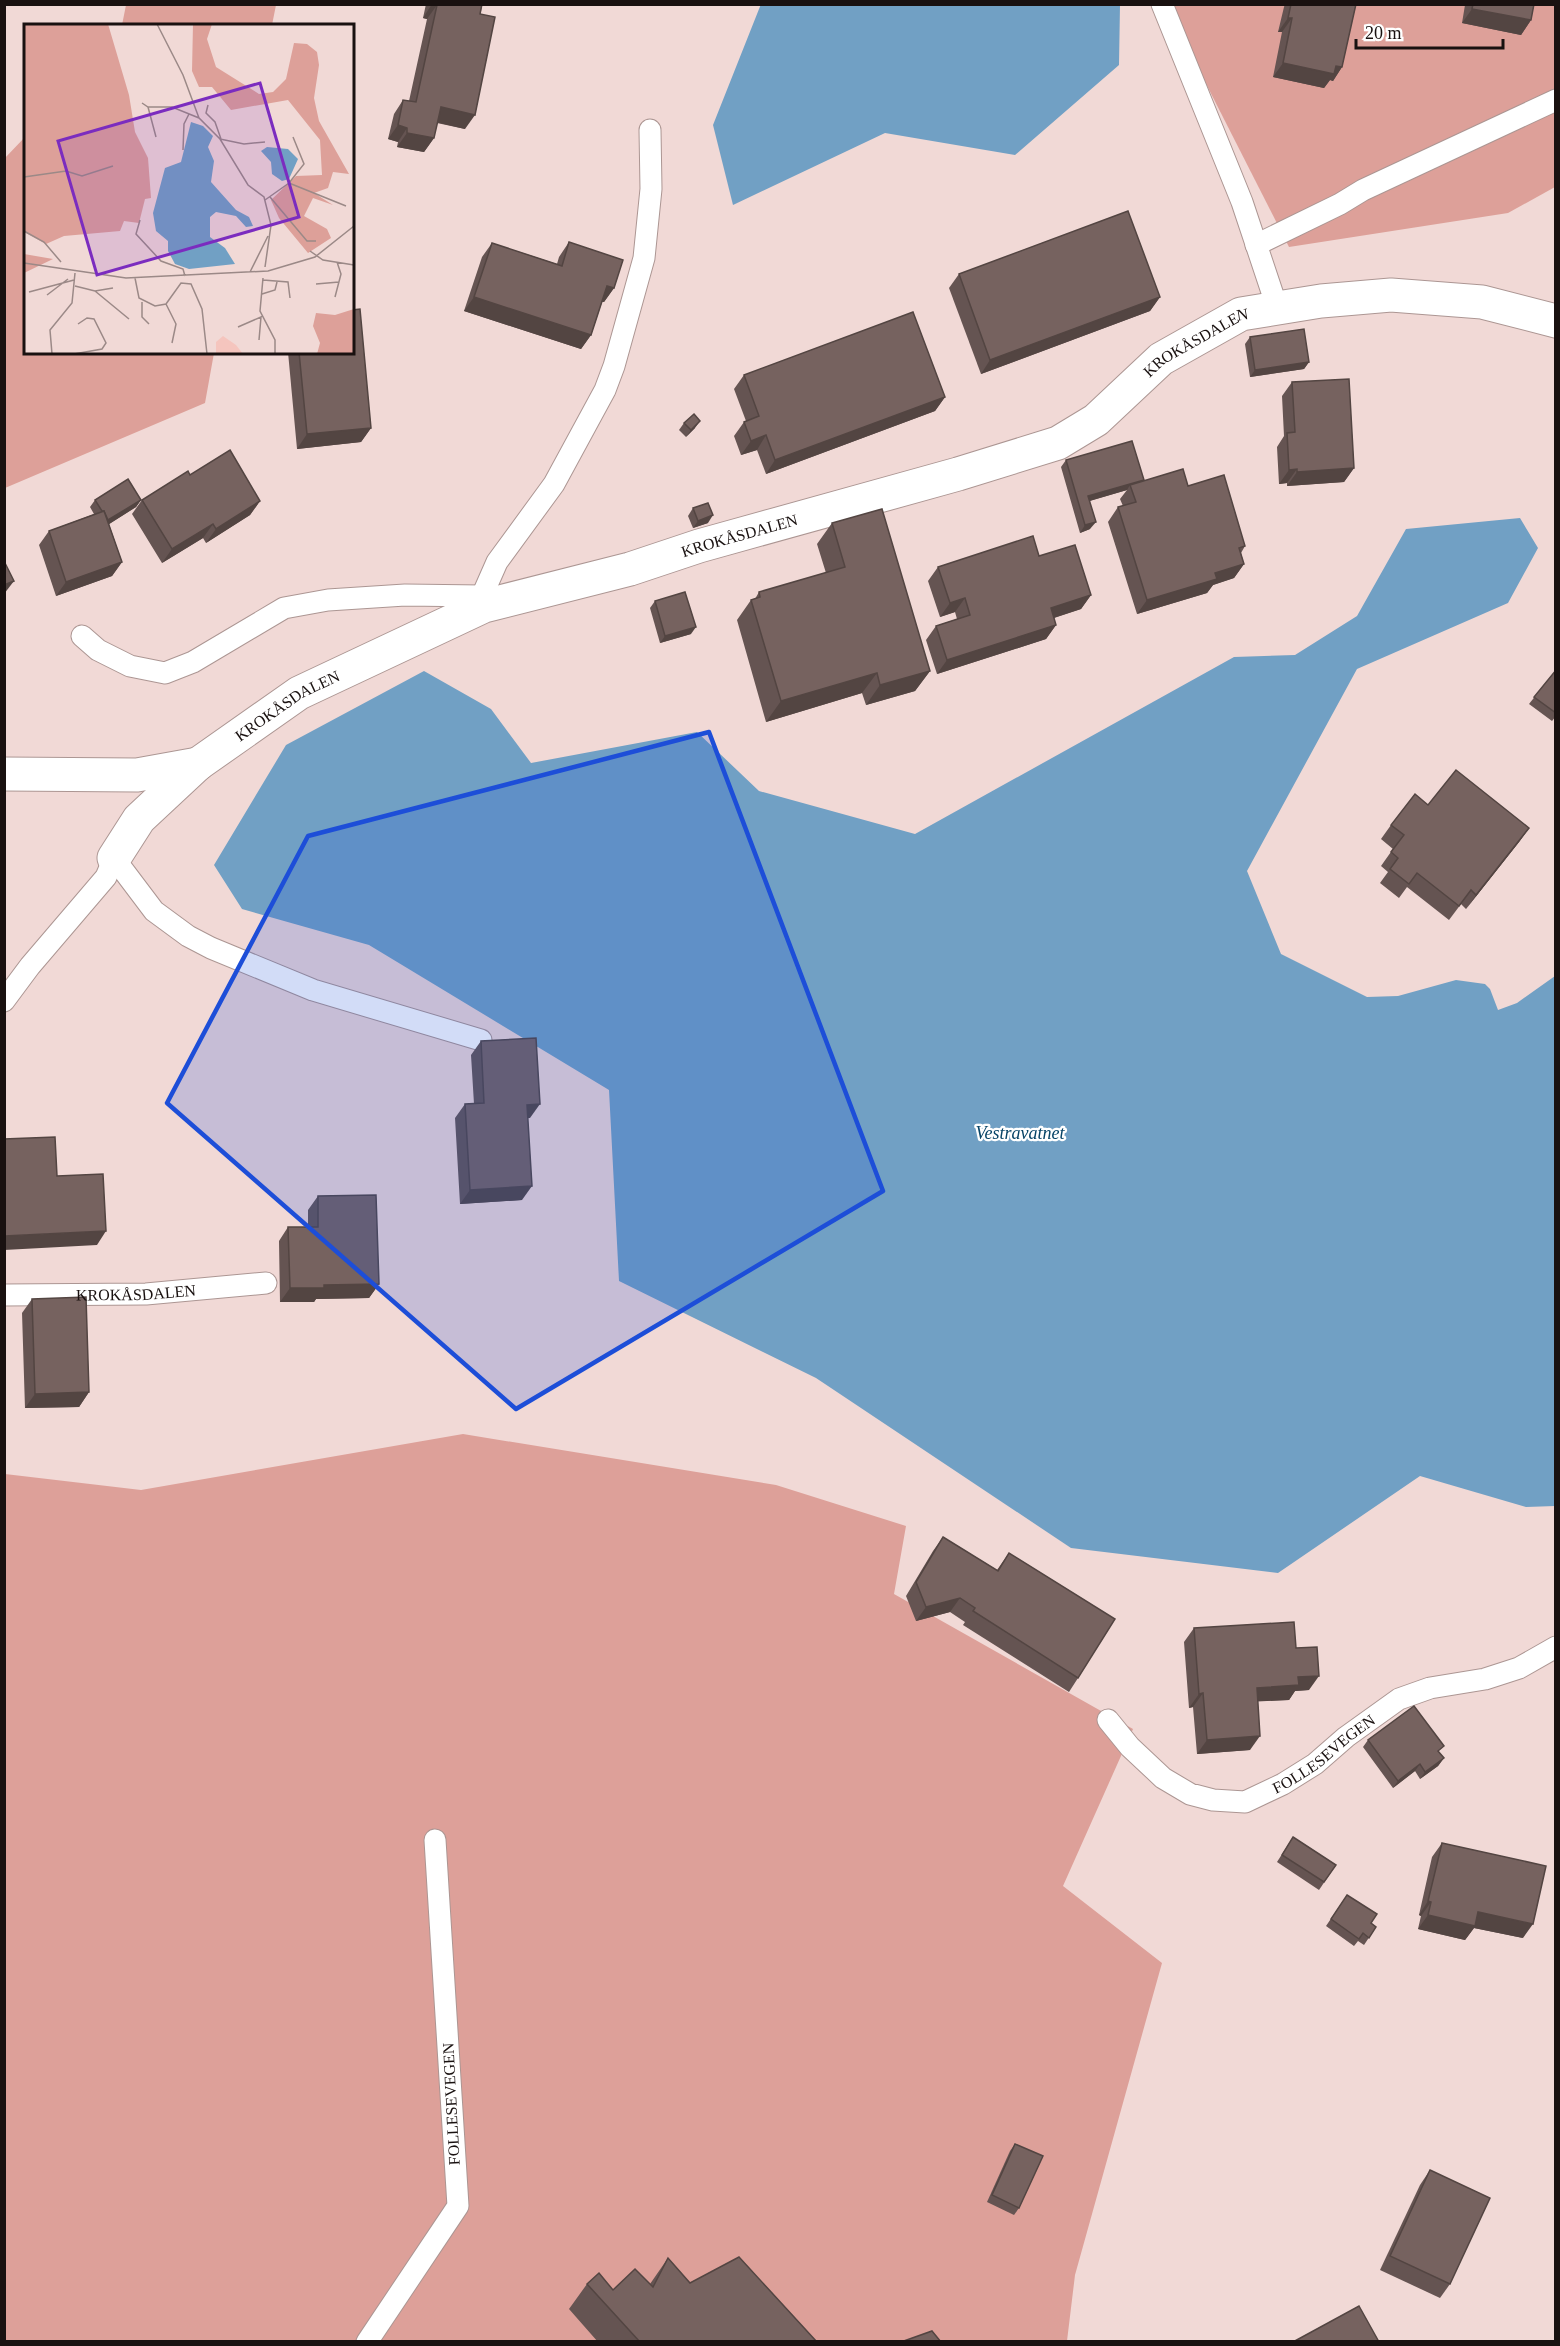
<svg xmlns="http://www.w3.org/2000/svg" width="1560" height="2346" font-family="Georgia,serif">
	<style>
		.forest { fill: #dda099 }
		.water { fill: #71a0c4 }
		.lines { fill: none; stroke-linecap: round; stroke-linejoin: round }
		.lane-casing { stroke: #ac9693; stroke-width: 23 }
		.street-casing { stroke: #ac9693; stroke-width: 35 }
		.lane { stroke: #fff; stroke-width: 21 }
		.street { stroke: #fff; stroke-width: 33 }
		.wall { fill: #655452 }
		.shaded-wall { fill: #534542 }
		.building { fill: #76625f; stroke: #534542; stroke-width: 1.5 }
		.marked { fill: #1d4ed8; fill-opacity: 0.2; stroke: #1d4ed8; stroke-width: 4.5; stroke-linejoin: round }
		.labels { text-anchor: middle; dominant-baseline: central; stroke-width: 4.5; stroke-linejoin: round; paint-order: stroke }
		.street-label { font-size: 16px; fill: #191110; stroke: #fff }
		.water-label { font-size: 18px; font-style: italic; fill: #074467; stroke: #fff }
		.inset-road { fill: none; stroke: #9b8987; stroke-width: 1.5 }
		.view { fill: #7b2cbf; fill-opacity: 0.15; stroke: #7b2cbf; stroke-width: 3 }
		.inset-edge { fill: none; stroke: #191110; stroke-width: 3 }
	</style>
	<rect width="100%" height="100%" fill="#f1d9d6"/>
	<g class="forest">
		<polygon points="126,5 126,4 276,5 272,25 122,25"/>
		<polygon points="1166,5 1555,5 1555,187 1508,213 1289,247"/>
		<polygon points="25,137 26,352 214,353 205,403 5,488 5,158"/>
		<polygon points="463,1434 776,1485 906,1526 894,1594 1133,1729 1063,1886 1162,1963 1075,2275 1067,2341 5,2342 5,1474 141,1490"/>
	</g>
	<g class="water">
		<polygon points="761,4 1120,5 1119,65 1015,155 885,133 733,205 713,125"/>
		<polygon points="1520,518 1538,548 1508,603 1357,669 1247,871 1281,954 1367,997 1398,996 1456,980 1485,984 1490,989 1498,1010 1517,1003 1555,976 1555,1506 1526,1507 1420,1476 1278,1573 1071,1548 816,1378 619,1281 609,1090 369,945 242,909 214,865 286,745 424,671 491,709 531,763 697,732 759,791 915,834 1234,657 1295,655 1357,616 1406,529"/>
	</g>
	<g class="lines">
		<defs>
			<g id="lane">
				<polyline points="1162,4 1242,202 1277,307"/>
				<polyline points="1256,245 1340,204 1363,190 1556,100"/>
				<polyline points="484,606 482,596 497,562 554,484 605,390 614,366 644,258 651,189 650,130"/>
				<polyline points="82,636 98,650 130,666 165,673 193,662 284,608 328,600 405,595 482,596"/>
				<polyline points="114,858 154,911 188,936 211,948 313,990 481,1040"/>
				<polyline points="4,1001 30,966 106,877 114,858"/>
				<path id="s1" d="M 4,1295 L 146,1294 L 266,1283"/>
				<path id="s2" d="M 1108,1720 L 1130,1747 L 1163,1778 L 1190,1794 L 1213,1800 L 1245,1802 L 1283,1784 L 1315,1764 L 1346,1737 L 1399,1699 L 1430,1688 L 1485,1679 L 1519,1668 L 1556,1647"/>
				<polyline points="367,2342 458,2206 435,1840"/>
			</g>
			<g id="street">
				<polyline points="4,774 137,775 198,764"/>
				<path id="s3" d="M 114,858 L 139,819 L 198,764 L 299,693 L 484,606 L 630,569 L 699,546 L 958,474 L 1058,443 L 1096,420 L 1161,359 L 1241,314 L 1321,301 L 1391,295 L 1482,302 L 1556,321"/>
			</g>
		</defs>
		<use href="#lane" class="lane-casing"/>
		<use href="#street" class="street-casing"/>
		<use href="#lane" class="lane"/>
		<use href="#street" class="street"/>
	</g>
	<g class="wall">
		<polygon points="426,4 482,4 465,129 437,123 434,138 424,152 397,147 398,142 388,139 394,114 403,100 409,101 427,19 423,18"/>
		<polygon points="1285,4 1356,4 1342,67 1333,81 1330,80 1324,88 1273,77 1282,32 1278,32 1284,7"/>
		<polygon points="1460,4 1534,4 1531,20 1521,35 1462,23 1465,5"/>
		<polygon points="569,242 614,288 604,302 602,302 591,335 581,349 464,311 482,257 492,243 557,264 559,257"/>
		<polygon points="959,274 1160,297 1150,311 981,374 949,288"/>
		<polygon points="1250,337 1309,362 1304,369 1250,377 1245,344"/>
		<polygon points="288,352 352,352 371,428 361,442 297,449"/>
		<polygon points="744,375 945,397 935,411 766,474 757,450 741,455 734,436 744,422 746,421 734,389"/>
		<polygon points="1292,382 1354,468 1344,482 1287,486 1287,483 1279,484 1277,447 1284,436 1282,396"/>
		<polygon points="684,423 695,428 686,437 679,430"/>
		<polygon points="1066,460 1142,481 1188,486 1245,546 1241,553 1244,564 1234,578 1213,585 1207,593 1137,614 1108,522 1118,507 1123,506 1120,499 1127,490 1089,501 1090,529 1080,533 1061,467"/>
		<polygon points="190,475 260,501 250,515 206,543 203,538 162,563 132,514 142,500"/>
		<polygon points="95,500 141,500 136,507 109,524 122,562 112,576 56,596 39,545 49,531 94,514 90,507"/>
		<polygon points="693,508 708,523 693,528 688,516"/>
		<polygon points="832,523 930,671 915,691 866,705 862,693 766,722 737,620 751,600 755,599 759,592 826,573 817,544"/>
		<polygon points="1039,556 1091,595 1081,609 1054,618 1056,625 1046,639 937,674 926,640 936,626 957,619 955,612 940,617 928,581 938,567"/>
		<polygon points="655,601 691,634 660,643 650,608"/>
		<polygon points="1556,670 1556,716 1552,721 1529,704"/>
		<polygon points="1428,805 1529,828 1519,842 1466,909 1461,904 1449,920 1407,887 1399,898 1380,883 1388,872 1381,866 1393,849 1381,839 1391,825"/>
		<polygon points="481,1041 530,1118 527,1118 522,1200 460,1204 455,1118 465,1104 474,1104 471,1055"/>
		<polygon points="318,1196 379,1284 369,1298 316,1299 314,1302 280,1302 279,1241 288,1227 308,1227 308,1210"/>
		<polygon points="32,1299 89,1392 79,1407 25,1408 22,1313"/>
		<polygon points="943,1537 997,1570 1009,1553 1078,1678 1069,1692 963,1625 965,1622 950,1612 916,1621 906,1596 933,1551"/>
		<polygon points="1194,1628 1296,1648 1309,1690 1295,1691 1289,1700 1257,1701 1250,1750 1197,1754 1193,1707 1189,1708 1184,1642"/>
		<polygon points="1368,1740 1440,1753 1444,1758 1438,1766 1420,1779 1415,1771 1393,1788 1363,1747"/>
		<polygon points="1293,1837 1336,1865 1319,1890 1277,1862"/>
		<polygon points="1442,1843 1523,1938 1474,1928 1465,1940 1418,1929 1421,1916 1419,1915 1432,1857"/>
		<polygon points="1347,1895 1371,1923 1376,1927 1364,1945 1358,1941 1354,1946 1326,1926"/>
		<polygon points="1015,2144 1019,2208 1014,2215 987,2202 1010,2151"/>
		<polygon points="1430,2170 1450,2284 1440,2298 1380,2270 1420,2185"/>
		<polygon points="668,2258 690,2283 817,2342 598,2342 569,2309 587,2284 613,2290 650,2284"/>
	</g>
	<g class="shaded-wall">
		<polygon points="432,4 437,5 427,19 423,18"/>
		<polygon points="1472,9 1531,20 1521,35 1462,23"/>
		<polygon points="1288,18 1292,18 1282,32 1278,32"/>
		<polygon points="1283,63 1336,66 1342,67 1333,81 1330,80 1324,88 1273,77"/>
		<polygon points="441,107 475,115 465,129 431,121"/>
		<polygon points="398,125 407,128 398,142 388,139"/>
		<polygon points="407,133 434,138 424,152 397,147"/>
		<polygon points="607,286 614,288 604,302 597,300"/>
		<polygon points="474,297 591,335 581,349 464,311"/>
		<polygon points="1160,297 1150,311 981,374 990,360"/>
		<polygon points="1309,362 1304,369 1250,377 1255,370"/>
		<polygon points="945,397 935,411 766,474 775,460"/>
		<polygon points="700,421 695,428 686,437 691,430"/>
		<polygon points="371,428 361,442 297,449 307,434"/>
		<polygon points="766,435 757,450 741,455 751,441"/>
		<polygon points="1354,468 1344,482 1287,486 1297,472"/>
		<polygon points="1297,469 1287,483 1279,484 1289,470"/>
		<polygon points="1144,480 1138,487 1130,485 1127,490 1083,503 1088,496"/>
		<polygon points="141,500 136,507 103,528 108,520"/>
		<polygon points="260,501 250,515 206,543 216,529"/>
		<polygon points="713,515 708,523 693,528 698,521"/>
		<polygon points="1096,522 1090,529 1080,533 1085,525"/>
		<polygon points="213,524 203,538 162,563 172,549"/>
		<polygon points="122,562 112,576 56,596 66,582"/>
		<polygon points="1244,564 1234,578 1213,585 1207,593 1137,614 1147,600 1215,573"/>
		<polygon points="14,581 4,594 4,585"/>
		<polygon points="1091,595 1081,609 1041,622 1051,608"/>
		<polygon points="965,598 955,612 940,617 950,603"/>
		<polygon points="1056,625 1046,639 937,674 947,660"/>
		<polygon points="696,627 691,634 660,643 665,636"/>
		<polygon points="930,671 915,691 866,705 880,685"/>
		<polygon points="877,673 862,693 766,722 781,701"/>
		<polygon points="1529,828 1519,842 1466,909 1476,895"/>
		<polygon points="540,1104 530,1118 517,1119 527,1105"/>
		<polygon points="532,1186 522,1200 460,1204 470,1190"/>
		<polygon points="106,1231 97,1245 4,1250 4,1236"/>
		<polygon points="379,1284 369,1298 316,1299 314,1302 280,1302 290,1288 324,1285"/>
		<polygon points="89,1392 79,1407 25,1408 35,1394"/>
		<polygon points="960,1598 950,1612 916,1621 926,1607"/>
		<polygon points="1319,1676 1309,1690 1295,1691 1289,1700 1247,1702 1257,1688 1298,1677"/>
		<polygon points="1203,1693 1193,1707 1189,1708 1199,1694"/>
		<polygon points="1260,1736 1250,1750 1197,1754 1207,1740"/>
		<polygon points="1444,1758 1438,1766 1420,1779 1425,1772"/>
		<polygon points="1420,1764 1415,1771 1393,1788 1398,1781"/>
		<polygon points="1428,1901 1431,1902 1421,1916 1419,1915"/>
		<polygon points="1478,1912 1533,1924 1523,1938 1474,1928 1465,1940 1418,1929 1428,1915"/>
	</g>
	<g class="building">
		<polygon points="434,4 482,4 480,14 495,17 475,115 441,107 434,138 407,133 407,128 398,125 403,100 416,102 437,5"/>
		<polygon points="1291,4 1356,4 1342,67 1336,66 1334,74 1283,63 1292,18 1288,18"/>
		<polygon points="1473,4 1534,4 1531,20 1472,9"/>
		<polygon points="1128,211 1160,297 990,360 959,274"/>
		<polygon points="569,242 623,260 614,288 607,286 591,335 474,297 492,243 562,266"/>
		<polygon points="360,309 371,428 307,434 299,352 352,352 352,310"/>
		<polygon points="913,312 945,397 775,460 766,435 751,441 744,422 759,416 744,375"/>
		<polygon points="1304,329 1309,362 1255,370 1250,337"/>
		<polygon points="1349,379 1354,468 1297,472 1297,469 1289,470 1287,433 1295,432 1292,382"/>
		<polygon points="694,414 700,421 691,430 684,423"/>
		<polygon points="1132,441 1144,480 1088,496 1096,522 1085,525 1066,460"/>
		<polygon points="230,450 260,501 216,529 213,524 172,549 142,500 188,471 190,475"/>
		<polygon points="1183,469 1188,486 1224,475 1245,546 1239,548 1244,564 1215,573 1217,579 1147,600 1118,507 1136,502 1130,485"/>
		<polygon points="128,479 141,500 108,520 104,511 102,511 95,500"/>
		<polygon points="708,503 713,515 698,521 693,508"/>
		<polygon points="882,509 930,671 880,685 877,673 781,701 751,600 760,597 759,592 845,567 832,523"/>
		<polygon points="104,511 122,562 66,582 49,531"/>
		<polygon points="1033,536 1039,556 1075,545 1091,595 1051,608 1056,625 947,660 936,626 970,615 965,598 950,603 938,567"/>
		<polygon points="4,561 14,581 4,585"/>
		<polygon points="685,592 696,627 665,636 655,601"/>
		<polygon points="1556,670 1556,713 1534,697"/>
		<polygon points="1456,770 1529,828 1476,895 1471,890 1459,906 1417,873 1409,884 1390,869 1398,858 1391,852 1404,835 1391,825 1415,794 1428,805"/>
		<polygon points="536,1038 540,1104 527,1105 532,1186 470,1190 465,1104 484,1103 481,1041"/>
		<polygon points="55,1137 57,1176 103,1174 106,1231 4,1236 4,1139"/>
		<polygon points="376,1195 379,1284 324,1285 324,1288 290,1288 288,1227 318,1227 318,1196"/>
		<polygon points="86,1297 89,1392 35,1394 32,1299"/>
		<polygon points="943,1537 998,1571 1009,1553 1115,1619 1078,1678 973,1611 975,1608 960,1598 926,1607 916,1582"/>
		<polygon points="1294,1622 1296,1648 1317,1647 1319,1676 1298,1677 1299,1685 1257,1688 1260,1736 1207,1740 1203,1693 1199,1694 1194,1628"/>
		<polygon points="1414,1706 1444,1746 1438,1751 1444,1758 1425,1772 1420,1764 1398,1781 1368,1740"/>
		<polygon points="1293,1837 1336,1865 1324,1882 1282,1855"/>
		<polygon points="1442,1843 1546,1866 1533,1924 1478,1912 1475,1926 1428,1915 1431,1902 1428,1901"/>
		<polygon points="1347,1895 1377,1914 1371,1923 1376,1927 1369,1938 1363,1933 1359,1939 1331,1919"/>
		<polygon points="1015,2144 1043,2156 1019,2208 992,2195"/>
		<polygon points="1430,2170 1490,2198 1450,2284 1390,2256"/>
		<polygon points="739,2257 817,2342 640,2342 587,2284 599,2273 613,2290 635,2269 653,2287 668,2258 690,2283"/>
		<polygon points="1359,2306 1379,2342 1293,2342"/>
		<polygon points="932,2331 941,2342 901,2342"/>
	</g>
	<path class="marked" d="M 709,732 L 883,1191 L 516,1409 L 167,1103 L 308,836 Z"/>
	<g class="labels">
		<g class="street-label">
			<text stroke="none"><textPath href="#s3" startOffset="1224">KROKÅSDALEN</textPath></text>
			<text stroke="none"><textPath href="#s3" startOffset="720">KROKÅSDALEN</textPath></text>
			<text stroke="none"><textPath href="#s3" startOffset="234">KROKÅSDALEN</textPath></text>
			<text stroke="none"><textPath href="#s1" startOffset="132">KROKÅSDALEN</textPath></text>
			<text stroke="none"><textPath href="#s2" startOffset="260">FOLLESEVEGEN</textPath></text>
			<text transform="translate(451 2104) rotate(-93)">FOLLESEVEGEN</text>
		</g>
		<g class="water-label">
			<text x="1020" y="1133">Vestravatnet</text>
		</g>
	</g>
	<g transform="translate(24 24)">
		<rect width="330" height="330" fill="#f1d9d6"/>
		<path d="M 199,312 L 212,321 L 219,330 L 192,330 L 192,318 Z" fill="#f5c5be"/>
		<path d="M 0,0 L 84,0 L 105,71 L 111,108 L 124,134 L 127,174 L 121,175 L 115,199 L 100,197 L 96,207 L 40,212 L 22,220 L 0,208 ZM 169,0 L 188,0 L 183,15 L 192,43 L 235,70 L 249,68 L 262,55 L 270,19 L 283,20 L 293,28 L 295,41 L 290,74 L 295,97 L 325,150 L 309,148 L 304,164 L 290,169 L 309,181 L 289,174 L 280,192 L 303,205 L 307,214 L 284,229 L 255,194 L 247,176 L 272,152 L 298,151 L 296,116 L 264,76 L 207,86 L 188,63 L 175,63 L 168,47 ZM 0,230 L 29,235 L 0,249 ZM 330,285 L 330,330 L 293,330 L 296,319 L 289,302 L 292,289 L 311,291 Z" fill="#dda099"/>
		<path d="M 167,98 L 179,102 L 189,112 L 184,123 L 190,137 L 187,158 L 212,186 L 225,193 L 229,202 L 222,203 L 212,192 L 192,188 L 186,193 L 186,213 L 201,224 L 211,240 L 165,245 L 151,240 L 144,227 L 144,217 L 132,207 L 129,189 L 141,144 L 157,138 ZM 243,123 L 264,125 L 274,135 L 265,155 L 258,157 L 248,150 L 247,138 L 237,127 Z" fill="#71a0c4"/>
		<path class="inset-road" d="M 133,0 L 159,51 L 175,94M 118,79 L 124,83 L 148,83 L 175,94 L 196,115 L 224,161 L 240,173 L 247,201 L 241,243M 184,81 L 182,89 L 191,98 L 197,115M 124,83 L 132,113M 196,115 L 220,120 L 241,118M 159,126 L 160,100 L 165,90M 0,153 L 42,147 L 58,152 L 89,142M 265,159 L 322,182M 246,173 L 283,217 L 292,217M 241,176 L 265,159 L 280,140 L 269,113M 116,196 L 112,210 L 137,237 L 159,245 L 161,252M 0,207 L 20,218 L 37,238M 286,227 L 299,236 L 330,241M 0,239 L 102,254 L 244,247 L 291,233 L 330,202M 226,248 L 244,212M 111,254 L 115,274 L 131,282 L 142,280 L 157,259 L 167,260 L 178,285 L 183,330M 239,254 L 236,287 L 251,316 L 251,330M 239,256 L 264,258 L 266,274M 292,260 L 315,258M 51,262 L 71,267 L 89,264M 71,267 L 105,295M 5,268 L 50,256M 238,270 L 251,266 L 253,258M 23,271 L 44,255M 311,273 L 317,250 L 313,238M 118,278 L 118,293 L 125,300M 142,280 L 152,300 L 148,319M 214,303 L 237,293 L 235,316M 28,330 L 26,306 L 48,279 L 51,249M 50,330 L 78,325 L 82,319 L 70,295 L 63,294 L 54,300"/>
		<path class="view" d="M 236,59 L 275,193 L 73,251 L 34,117 Z"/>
		<rect width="330" height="330" class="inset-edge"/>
	</g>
	<rect width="1560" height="2346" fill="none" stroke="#191110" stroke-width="12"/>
	<path d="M1356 39v9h147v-9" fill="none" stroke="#191110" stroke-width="3"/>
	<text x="1365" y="39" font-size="18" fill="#191110" stroke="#ffffff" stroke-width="4.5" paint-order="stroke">20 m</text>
</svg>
